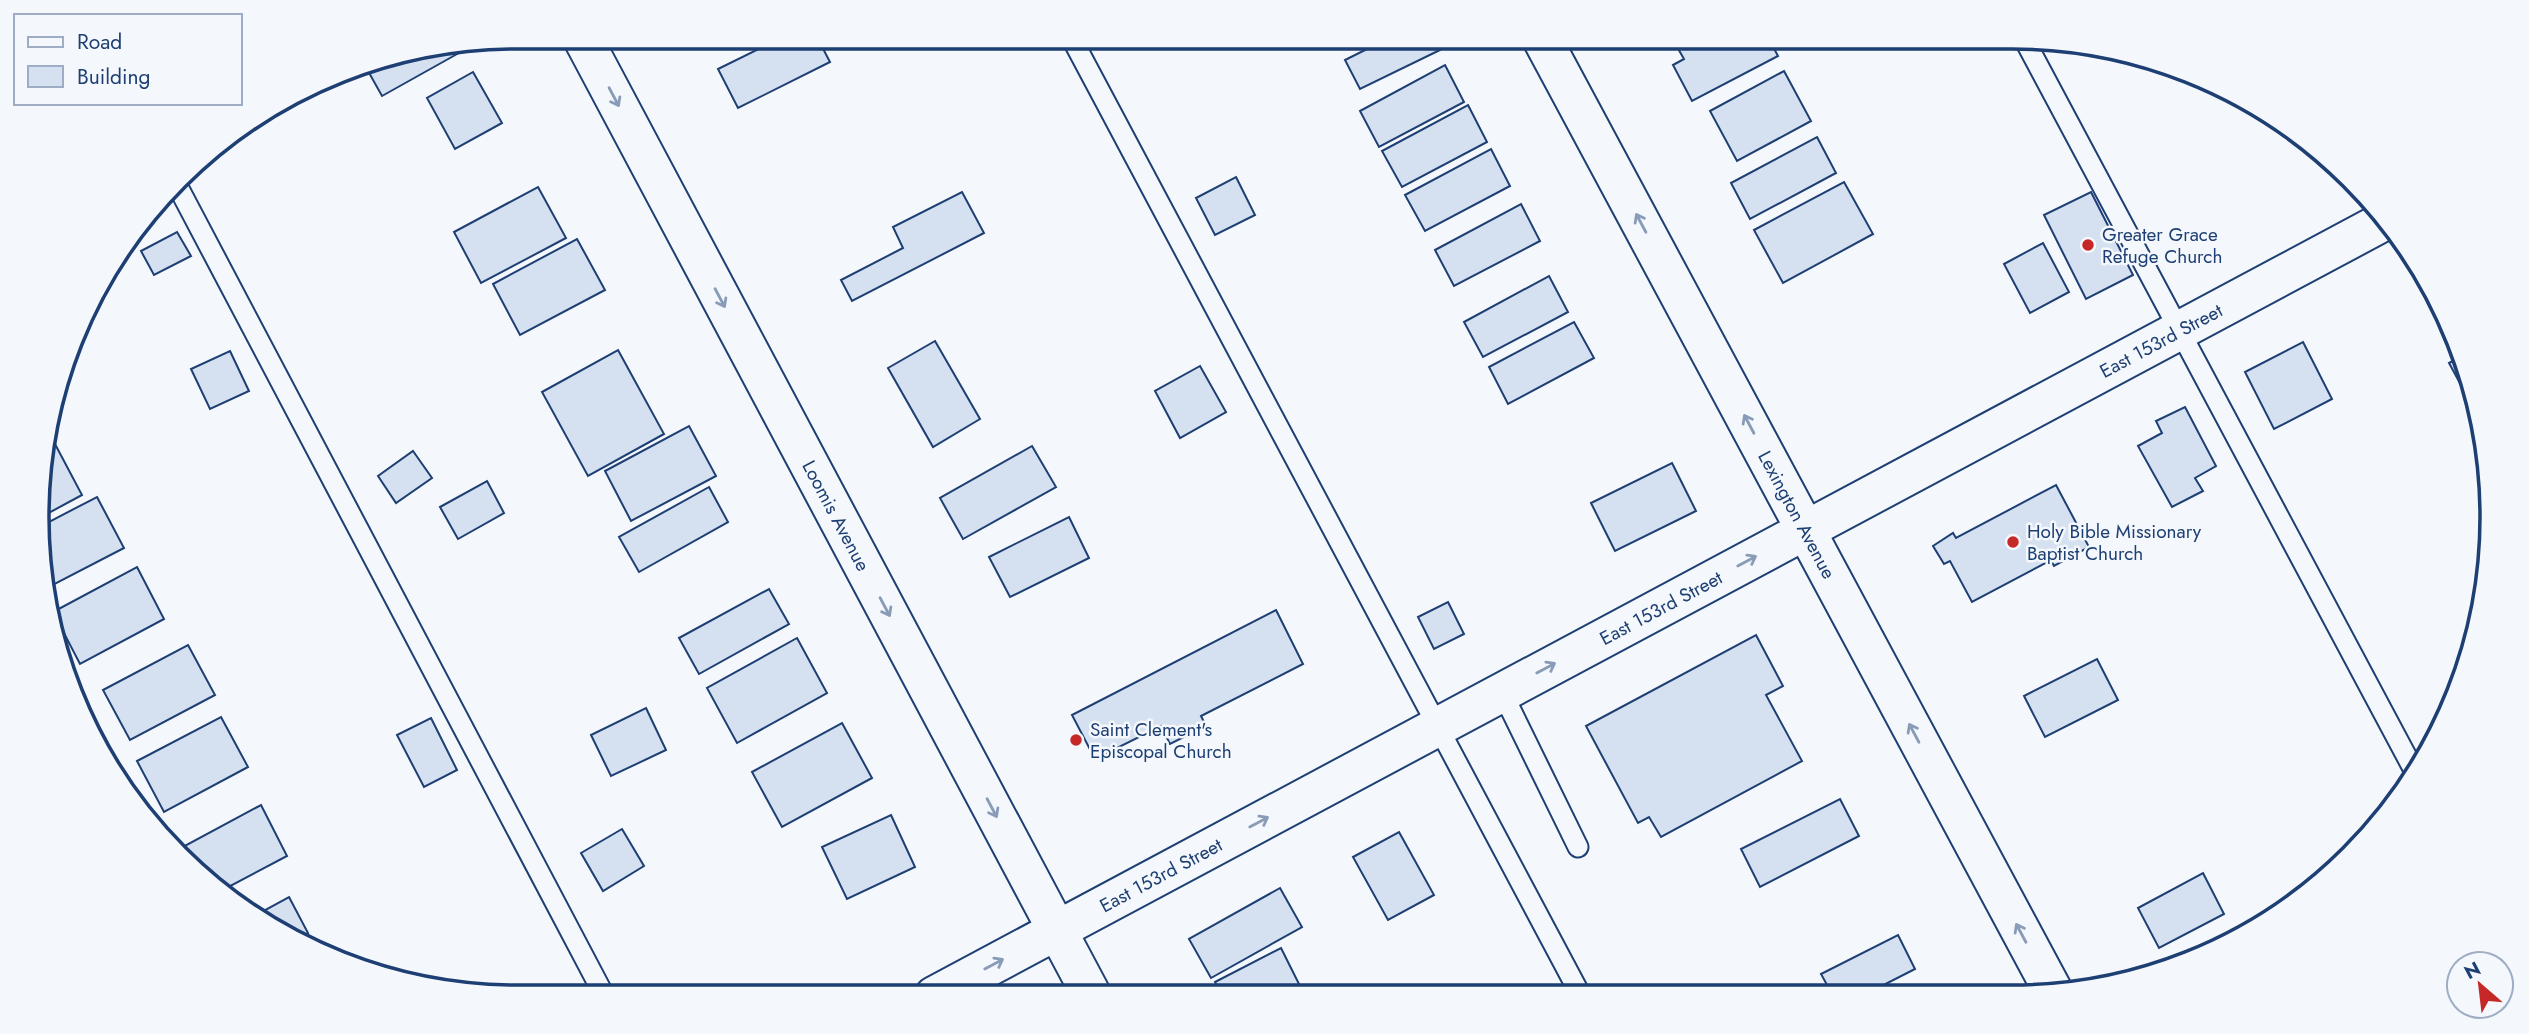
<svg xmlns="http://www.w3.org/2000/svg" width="2529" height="1034" font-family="Jost,sans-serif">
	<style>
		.building { fill: #d5e0f0; stroke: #1d3f73; stroke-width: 2 }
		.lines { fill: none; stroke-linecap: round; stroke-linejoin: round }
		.service-casing { stroke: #1d3f73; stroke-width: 23 }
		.minor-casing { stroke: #1d3f73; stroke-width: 42 }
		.service { stroke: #f4f7fb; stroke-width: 19 }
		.minor { stroke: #f4f7fb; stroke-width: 38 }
		.oneway { stroke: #889bb7 }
		.poi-dot { fill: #c62828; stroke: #f4f7fb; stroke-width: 2.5 }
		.labels { text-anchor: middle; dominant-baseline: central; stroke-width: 5; stroke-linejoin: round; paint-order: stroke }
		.poi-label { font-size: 19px; fill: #1d3f73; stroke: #f4f7fb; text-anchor: start }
		.street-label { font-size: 19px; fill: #1d3f73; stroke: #f4f7fb }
		.rim { fill: none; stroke: #1d3f73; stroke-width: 3.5 }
	</style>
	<rect width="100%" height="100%" fill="#f4f7fb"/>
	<g class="building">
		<polygon points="783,37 817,37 830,62 738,108 718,69"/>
		<polygon points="1391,37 1433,37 1440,50 1360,89 1345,60"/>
		<polygon points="1690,37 1768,37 1778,56 1692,101 1673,65 1684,59 1676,45"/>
		<polygon points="475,44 382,96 363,62"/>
		<polygon points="1445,65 1464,102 1379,147 1360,111"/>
		<polygon points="1784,71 1811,121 1737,161 1710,111"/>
		<polygon points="473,72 502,123 455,149 427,98"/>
		<polygon points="1468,105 1487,142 1402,187 1382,151"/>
		<polygon points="1817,137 1836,173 1750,219 1731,183"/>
		<polygon points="1491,149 1510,186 1425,231 1405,195"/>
		<polygon points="1236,177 1255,215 1215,235 1196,198"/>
		<polygon points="1844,182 1873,234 1783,283 1754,230"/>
		<polygon points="538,187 566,238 481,283 454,232"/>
		<polygon points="962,192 984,233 852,301 841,280 903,248 893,227"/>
		<polygon points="2091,192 2133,275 2086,299 2044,215"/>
		<polygon points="1521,204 1540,241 1454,286 1435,250"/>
		<polygon points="177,232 191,256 154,275 141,251"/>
		<polygon points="577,239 605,290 520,335 493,284"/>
		<polygon points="2043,243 2069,292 2030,313 2004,264"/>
		<polygon points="1549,276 1568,312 1483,357 1464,322"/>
		<polygon points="1574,322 1594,358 1508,404 1489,367"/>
		<polygon points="935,341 980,419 933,447 888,368"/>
		<polygon points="2303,342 2332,399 2274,429 2245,372"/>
		<polygon points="618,350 664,434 588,476 542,392"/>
		<polygon points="230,351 249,391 210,409 191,369"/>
		<polygon points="2462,356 2476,397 2469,400 2449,363"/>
		<polygon points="1200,366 1226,412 1180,438 1155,391"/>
		<polygon points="2185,407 2216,466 2195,478 2203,491 2172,507 2138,446 2162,433 2156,421"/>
		<polygon points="689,426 716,476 631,521 605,471"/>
		<polygon points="55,444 82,495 43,516 41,454"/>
		<polygon points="1032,446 1056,487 963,539 940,498"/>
		<polygon points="413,451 432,478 396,503 378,476"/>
		<polygon points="1672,463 1696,511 1615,551 1591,503"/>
		<polygon points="487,481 504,513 458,539 440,507"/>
		<polygon points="2056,485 2089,547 2054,566 2051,560 1972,602 1950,561 1944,564 1933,546 1953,533 1956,538"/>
		<polygon points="709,487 728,522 639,572 619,537"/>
		<polygon points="97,497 124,548 45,589 43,525"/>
		<polygon points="1069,517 1089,558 1010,597 989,557"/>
		<polygon points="137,567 164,619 80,664 53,612"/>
		<polygon points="769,589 789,624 699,674 679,638"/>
		<polygon points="1448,602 1464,634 1434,649 1418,617"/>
		<polygon points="1276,610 1303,664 1201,716 1206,726 1170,744 1161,726 1095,759 1072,715"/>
		<polygon points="1756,635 1783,686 1766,695 1802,761 1661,837 1649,817 1638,823 1586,726"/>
		<polygon points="797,638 827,693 737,743 707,688"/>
		<polygon points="188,645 215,695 130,740 103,690"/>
		<polygon points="2097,659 2118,700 2045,737 2024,696"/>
		<polygon points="646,708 666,750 611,776 591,735"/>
		<polygon points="221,717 248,767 164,812 137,761"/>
		<polygon points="431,718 457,770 424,787 397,735"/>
		<polygon points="842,723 872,778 782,827 752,772"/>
		<polygon points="1840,799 1859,836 1760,887 1741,849"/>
		<polygon points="261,805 287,856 219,892 179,849"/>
		<polygon points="891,815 915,867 847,899 822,847"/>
		<polygon points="622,829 644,866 603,891 581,853"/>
		<polygon points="1399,832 1434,895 1388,920 1353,857"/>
		<polygon points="2203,873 2224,914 2159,948 2138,908"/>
		<polygon points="1280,888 1302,927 1211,978 1189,939"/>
		<polygon points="289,897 308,933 299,938 256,915"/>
		<polygon points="1898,935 1915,969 1866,994 1832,994 1821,974"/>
		<polygon points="1281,948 1301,988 1288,995 1222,995 1215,982"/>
	</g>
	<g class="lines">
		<defs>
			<g id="service">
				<polyline points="1071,37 1580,994"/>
				<polyline points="2024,39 2416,774"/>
				<polyline points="177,185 605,997"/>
				<polyline points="1502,692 1578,847"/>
			</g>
			<g id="minor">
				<path id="s1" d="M 582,37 L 1092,996"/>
				<path id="s2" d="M 1541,37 L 2054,993"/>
				<path id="s3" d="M 934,996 L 2388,219"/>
			</g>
		</defs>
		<use href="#service" class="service-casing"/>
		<use href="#minor" class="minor-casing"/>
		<use href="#service" class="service"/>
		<use href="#minor" class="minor"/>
	</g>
	<defs><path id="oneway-shaft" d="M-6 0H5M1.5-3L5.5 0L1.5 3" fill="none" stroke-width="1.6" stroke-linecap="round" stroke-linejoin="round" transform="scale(1.75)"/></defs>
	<g class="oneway">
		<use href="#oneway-shaft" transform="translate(614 97) rotate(62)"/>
		<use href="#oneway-shaft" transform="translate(1641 223) rotate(-118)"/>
		<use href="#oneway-shaft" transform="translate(720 298) rotate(62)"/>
		<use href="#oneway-shaft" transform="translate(1749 424) rotate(-118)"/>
		<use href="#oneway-shaft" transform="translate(1747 561) rotate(-28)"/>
		<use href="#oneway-shaft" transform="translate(885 607) rotate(62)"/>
		<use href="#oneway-shaft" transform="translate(1546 668) rotate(-28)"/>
		<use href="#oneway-shaft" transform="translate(1914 733) rotate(-118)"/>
		<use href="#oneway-shaft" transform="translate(992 808) rotate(62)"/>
		<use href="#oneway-shaft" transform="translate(1259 822) rotate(-28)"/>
		<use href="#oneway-shaft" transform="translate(2021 933) rotate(-118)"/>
		<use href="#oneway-shaft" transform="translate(994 964) rotate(-28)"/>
	</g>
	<g class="poi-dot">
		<circle cx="2088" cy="245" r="7"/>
		<circle cx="2013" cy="542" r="7"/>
		<circle cx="1076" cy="740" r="7"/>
	</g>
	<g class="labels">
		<g class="poi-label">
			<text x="2102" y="234">Greater Grace<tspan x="2102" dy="22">Refuge Church</tspan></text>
			<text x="2027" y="531">Holy Bible Missionary<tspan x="2027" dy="22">Baptist Church</tspan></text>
			<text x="1090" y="729">Saint Clement's<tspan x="1090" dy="22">Episcopal Church</tspan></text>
		</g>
		<g class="street-label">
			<text stroke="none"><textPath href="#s3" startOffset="1391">East 153rd Street</textPath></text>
			<text stroke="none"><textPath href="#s2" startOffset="542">Lexington Avenue</textPath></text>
			<text stroke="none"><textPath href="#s1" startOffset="542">Loomis Avenue</textPath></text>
			<text stroke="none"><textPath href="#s3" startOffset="824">East 153rd Street</textPath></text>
			<text stroke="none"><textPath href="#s3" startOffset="257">East 153rd Street</textPath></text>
		</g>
	</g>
	<path d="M0 0H2529V1034H0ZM517 49H2012A468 468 0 0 1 2480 517V517A468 468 0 0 1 2012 985H517A468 468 0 0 1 49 517V517A468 468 0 0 1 517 49Z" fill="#f4f7fb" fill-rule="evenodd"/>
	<path class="rim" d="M517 49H2012A468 468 0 0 1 2480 517V517A468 468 0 0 1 2012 985H517A468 468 0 0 1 49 517V517A468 468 0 0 1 517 49Z"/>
	<rect x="14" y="14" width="228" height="91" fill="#f4f7fb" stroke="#9eadc5" stroke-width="2"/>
	<rect x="28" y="37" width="35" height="10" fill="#f4f7fb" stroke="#9eadc5" stroke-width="2"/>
	<text x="77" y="49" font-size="21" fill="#1d3f73">Road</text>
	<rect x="28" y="66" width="35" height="21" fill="#d5e0f0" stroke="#9eadc5" stroke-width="2"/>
	<text x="77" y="84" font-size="21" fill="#1d3f73">Building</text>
	<g transform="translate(2480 985) rotate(332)"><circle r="33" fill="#f4f7fb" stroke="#9eadc5" stroke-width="2"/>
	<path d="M0-5L12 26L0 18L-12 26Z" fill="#c62828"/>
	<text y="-10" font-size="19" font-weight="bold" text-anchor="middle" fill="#1d3f73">N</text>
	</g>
</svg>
